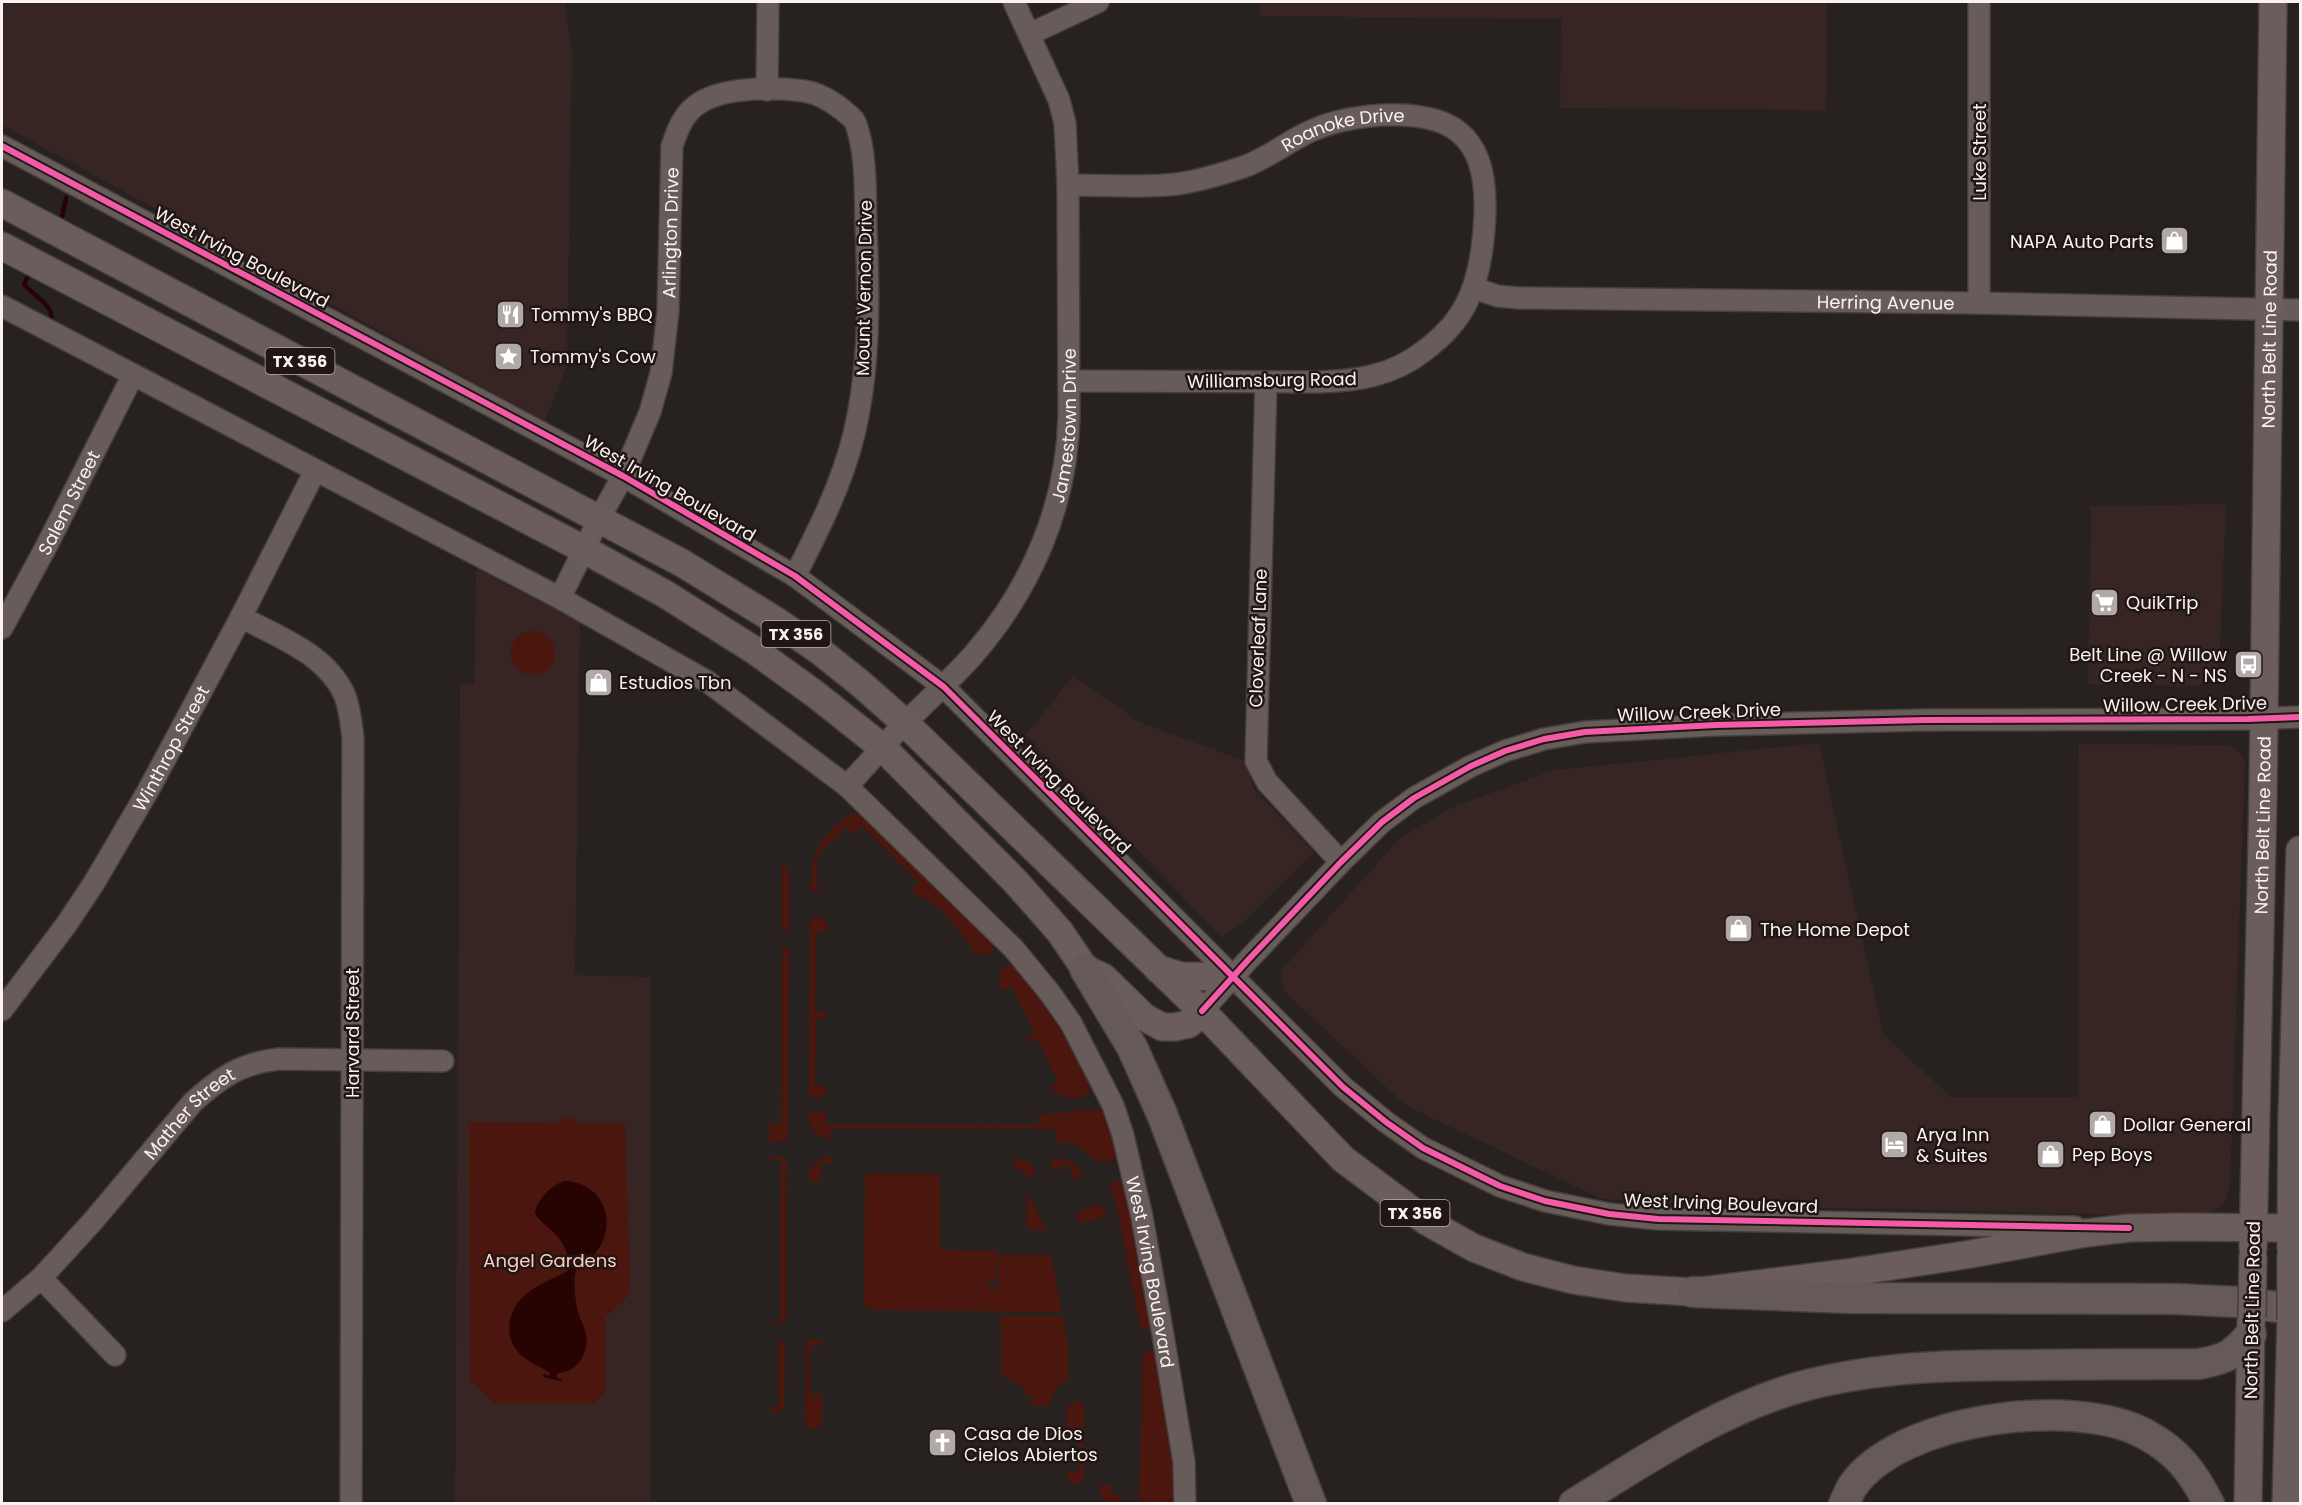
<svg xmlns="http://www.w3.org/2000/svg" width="2302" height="1505" font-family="Poppins,sans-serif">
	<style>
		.built { fill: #362523 }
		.green { fill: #4b160d }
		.water { fill: #270403 }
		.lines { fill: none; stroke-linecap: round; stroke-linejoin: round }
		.stream { stroke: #270403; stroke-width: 4.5 }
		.minor-casing { stroke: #443f3e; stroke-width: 24 }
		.major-casing { stroke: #443f3e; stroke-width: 30 }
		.highway-casing { stroke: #443f3e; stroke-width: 33 }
		.minor { stroke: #685c5b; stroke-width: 21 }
		.major { stroke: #6b5d5b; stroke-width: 27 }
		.highway { stroke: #655a58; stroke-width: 30 }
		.major-bridge-casing { stroke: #443f3e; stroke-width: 30; stroke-linecap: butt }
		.major-bridge { stroke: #6b5d5b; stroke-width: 27 }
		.cycleway-casing { stroke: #201614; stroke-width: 10 }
		.cycleway { stroke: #f35aa7; stroke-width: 6 }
		.labels { text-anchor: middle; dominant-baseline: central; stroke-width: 5; stroke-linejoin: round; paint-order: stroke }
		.shield { fill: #201614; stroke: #b9b0ae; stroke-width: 1.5 }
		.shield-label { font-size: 16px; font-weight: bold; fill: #faf2f0 }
		.street-label { font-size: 18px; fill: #faf2f0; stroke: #201614 }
		.poi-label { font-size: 18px; fill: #faf2f0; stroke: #201614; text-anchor: start }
		.park-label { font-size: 18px; fill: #fccbc1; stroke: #201614 }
	</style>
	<rect width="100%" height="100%" fill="#272120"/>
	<g class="built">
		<polygon points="2,2 565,2 572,52 567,366 545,421 2,125"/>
		<polygon points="1260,2 1827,2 1826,110 1560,108 1561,19 1259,16"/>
		<polygon points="2226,504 2219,672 2216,680 2196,686 2088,684 2091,506"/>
		<polygon points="476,569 580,621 575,975 651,977 651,1503 455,1504 460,683 474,684"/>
		<polygon points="1073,676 1139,722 1246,761 1254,789 1314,853 1243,922 1222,937 1026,735"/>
		<polygon points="1819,743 1883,1034 1951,1097 2078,1097 2079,744 2229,745 2240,752 2245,762 2230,1187 2225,1202 2212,1213 2195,1216 1775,1207 1601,1199 1405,1105 1284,991 1280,972 1398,840 1448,809 1554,770"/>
	</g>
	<g class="green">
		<circle cx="533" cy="653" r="22"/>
		<path d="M 854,813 L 865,816 L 991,941 L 994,950 L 991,955 L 976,953 L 942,910 L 911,891 L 919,883 L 862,826 L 854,834 L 846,827 L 817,856 L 817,890 L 827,890 L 828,892 L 810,891 C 811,880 811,869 814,858 C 818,842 839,819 854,813 Z"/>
		<polygon points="782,865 789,868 789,929 782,932"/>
		<path d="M 819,917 C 827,920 828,923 828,931 L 816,931 L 815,1011 L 827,1012 L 827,1018 L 816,1018 L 815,1085 L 826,1086 L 826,1095 C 821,1099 814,1099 809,1096 L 810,921 L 811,918 Z"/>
		<polygon points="782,948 788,948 789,950 788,1138 785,1141 769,1142 769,1124 781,1124"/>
		<path d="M 1011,964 C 1034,980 1080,1059 1092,1087 C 1086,1104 1058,1100 1050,1086 L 1058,1082 L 1037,1038 L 1028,1042 L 1026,1037 L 1035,1033 L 1011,986 L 1003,990 L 999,987 L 1001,969 Z"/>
		<path d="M 1097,1109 L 1103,1112 L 1117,1151 L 1115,1160 L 1096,1162 C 1084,1147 1075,1143 1056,1142 L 1056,1129 L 831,1128 L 830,1140 C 815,1136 808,1128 809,1112 L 826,1112 L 826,1124 L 1038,1125 L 1039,1115 Z"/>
		<polygon points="564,1117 572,1117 577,1123 625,1124 630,1286 628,1296 605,1318 605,1392 595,1403 494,1403 470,1380 469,1122 560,1123"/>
		<path d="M 829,1156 L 832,1157 L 832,1163 L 820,1163 L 820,1181 L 808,1181 C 809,1167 815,1160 829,1156 Z"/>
		<polygon points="769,1157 783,1157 787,1160 786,1322 770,1324 768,1321 780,1321 781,1160 769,1160"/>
		<polygon points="1020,1158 1031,1164 1036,1173 1027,1178 1022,1170 1014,1169 1014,1159"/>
		<polygon points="1063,1159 1076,1164 1083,1176 1075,1181 1067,1164 1054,1170 1050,1165 1052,1160"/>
		<polygon points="865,1174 940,1174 940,1250 997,1251 996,1282 989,1282 989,1289 998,1288 998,1255 1051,1255 1062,1312 873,1310 864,1305"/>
		<polygon points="1119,1180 1124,1183 1152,1323 1149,1329 1146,1330 1140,1326 1116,1203 1109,1186 1113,1182"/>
		<polygon points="1027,1190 1046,1230 1029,1230 1029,1228 1026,1228"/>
		<polygon points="1100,1203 1106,1217 1079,1223 1076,1214"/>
		<path d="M 1001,1316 L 1062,1316 L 1068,1342 L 1068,1381 C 1055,1385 1052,1394 1050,1406 L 1031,1406 L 1031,1395 L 1023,1395 L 1023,1385 L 1017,1385 L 1001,1374 Z"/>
		<polygon points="808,1340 822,1340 823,1342 822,1345 810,1346 810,1394 821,1394 822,1396 822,1424 817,1429 809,1428 805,1422 806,1344"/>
		<polygon points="780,1341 784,1341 785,1344 784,1408 779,1412 772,1413 769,1407 779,1406 778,1344"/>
		<polygon points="1150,1350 1156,1350 1180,1462 1179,1503 1139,1504 1143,1353"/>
		<polygon points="1078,1401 1084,1406 1084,1477 1081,1482 1074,1485 1067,1478 1067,1472 1079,1472 1079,1438 1067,1438 1067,1406"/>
		<polygon points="1100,1485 1112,1485 1112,1495 1123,1495 1116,1503 1107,1502 1100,1493"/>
	</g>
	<g class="water">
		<path d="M 564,1181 C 611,1182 621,1238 585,1263 L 575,1257 L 568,1258 C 562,1233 548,1231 535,1214 C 536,1200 552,1185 564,1181 Z"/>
		<path d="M 569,1261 L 581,1266 L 576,1270 C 573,1283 575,1298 578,1312 C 580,1319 584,1326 586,1334 C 589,1354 577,1373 557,1373 L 557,1378 L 562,1379 L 562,1381 L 543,1377 L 544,1374 L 550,1376 L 550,1373 C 541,1367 530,1363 522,1356 C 502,1338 507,1310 526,1294 C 538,1284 553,1279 567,1271 Z"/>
	</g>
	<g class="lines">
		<g class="stream">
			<polyline points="62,217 66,198"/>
			<path d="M 27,278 L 24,284 C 36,299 56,304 51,326"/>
		</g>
		<defs>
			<g id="minor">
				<polyline points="1979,2 1979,303"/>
				<polyline points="1030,34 1098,2"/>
				<polyline points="767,90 768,2"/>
				<polyline points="2,146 623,476 795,576 944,687 1343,1087 1386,1122 1423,1148 1500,1186 1545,1201 1609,1214 1658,1219 2075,1227"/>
				<path id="s1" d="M 1068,185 C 1104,185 1142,188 1177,184 C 1199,181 1222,174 1243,167 C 1267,159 1288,141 1311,131 C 1343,116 1392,111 1427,118 C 1484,129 1488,182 1484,230 C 1482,256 1478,281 1466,304 C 1457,322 1440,339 1424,351 C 1392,376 1357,381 1317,382 L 1069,381"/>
				<path id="s2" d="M 1473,288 L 1498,296 L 1518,298 L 1979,303 L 2300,310"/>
				<path id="s3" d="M 2,306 L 560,598 L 708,682 L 847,786 L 1014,949 L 1050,993 L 1071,1023 L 1113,1105 L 1123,1135 L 1142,1217 L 1163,1335 L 1184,1462 L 1185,1504"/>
				<polyline points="1266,382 1256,761 1267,782 1341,862"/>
				<path id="s4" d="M 560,598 L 599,519 L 623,476 L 650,412 L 661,373 L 668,312 L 672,146 C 678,128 684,112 701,102 C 726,87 776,87 804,91 C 818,93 833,102 844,111 C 848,115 854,118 856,124 C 867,156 865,193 866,227 C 869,296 870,367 854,434 C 842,484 818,531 795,576"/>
				<path d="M 241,617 C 278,637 327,654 345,696 C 350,709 351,724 353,738 L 351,1504"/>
				<path id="s5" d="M 2,628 L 46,547 L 133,375"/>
				<path id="s6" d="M 847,786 C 867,765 886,742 906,722 C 929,699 953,678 974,654 C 1032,587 1067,505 1069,416 L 1068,185 L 1065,123 L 1059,100 L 1014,2"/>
				<path id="s7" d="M 2,1010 L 66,925 L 94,883 L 149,789 L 241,617 L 315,471"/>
				<polyline points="1202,1011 1249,959 1341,862 1382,822 1414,798 1471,766 1505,751 1544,739 1585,732 1716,725 1925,720 2248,719 2300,717"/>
				<polyline points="41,1278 115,1355"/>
				<path id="s8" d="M 2,1311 L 41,1278 L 93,1221 L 193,1102 C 221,1077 241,1063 279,1059 L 443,1061"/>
			</g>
			<g id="major">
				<polyline points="2,203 682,563 778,622 821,652 861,684 905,723 1202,1011 1343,1159 1426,1221 1474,1248 1523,1267 1573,1280 1625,1288 1693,1292 1846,1273 1965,1255 2086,1233 2129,1228 2182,1227 2292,1228 2300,1230"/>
				<polyline points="2,246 585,550 665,594 754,650 815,694 883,748 1015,881 1060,932 1085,969 1103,977 1144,1017 1162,1027 1175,1027 1189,1024 1202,1011"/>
				<polyline points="1158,969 1181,976 1232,977"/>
				<polyline points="2291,1247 2292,1119 2300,850"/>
				<path id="s9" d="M 2253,1248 L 2263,795 L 2273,2"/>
				<polyline points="2248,1504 2251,1322"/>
				<polyline points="2286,1504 2291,1320"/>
			</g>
			<g id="highway">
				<polyline points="1085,969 1132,1047 1162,1114 1311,1504"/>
				<polyline points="1693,1292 1850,1298 2176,1299 2238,1302 2300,1310"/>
				<path d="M 1574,1504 C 1646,1460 1718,1410 1800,1387 C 1877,1366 1956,1365 2035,1365 C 2090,1364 2144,1364 2199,1364 C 2226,1359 2234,1355 2251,1334"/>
				<path d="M 1844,1504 C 1847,1498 1849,1492 1852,1487 C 1899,1417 2075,1396 2145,1434 C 2177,1451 2193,1472 2209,1504"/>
			</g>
		</defs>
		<use href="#minor" class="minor-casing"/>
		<use href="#major" class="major-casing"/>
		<use href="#highway" class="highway-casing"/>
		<use href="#minor" class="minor"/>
		<use href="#major" class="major"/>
		<use href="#highway" class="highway"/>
		<defs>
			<g id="major-bridge">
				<polyline points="2252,1317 2253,1255"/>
				<polyline points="2291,1320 2291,1254"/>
			</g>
		</defs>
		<use href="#major-bridge" class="major-bridge-casing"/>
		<use href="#major-bridge" class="major-bridge"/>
		<defs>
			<g id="cycleway">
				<polyline points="2,146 623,476 795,576 944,687 1343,1087 1386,1122 1423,1148 1500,1186 1545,1201 1609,1214 1658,1219 2129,1228"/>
				<polyline points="1202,1011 1249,959 1341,862 1382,822 1414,798 1471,766 1505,751 1544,739 1585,732 1716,725 1925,720 2248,719 2300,717"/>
			</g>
		</defs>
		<use href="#cycleway" class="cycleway-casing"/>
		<use href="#cycleway" class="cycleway"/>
	</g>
	<defs>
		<symbol id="shop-square" viewBox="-11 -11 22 22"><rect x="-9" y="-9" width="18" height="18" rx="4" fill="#b0a9a7" stroke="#201614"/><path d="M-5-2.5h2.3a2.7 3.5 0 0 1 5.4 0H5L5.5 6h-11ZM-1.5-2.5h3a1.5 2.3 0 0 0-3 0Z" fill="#fff"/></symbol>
		<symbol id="restaurant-square" viewBox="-11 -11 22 22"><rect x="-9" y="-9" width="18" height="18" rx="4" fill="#b0a9a7" stroke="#201614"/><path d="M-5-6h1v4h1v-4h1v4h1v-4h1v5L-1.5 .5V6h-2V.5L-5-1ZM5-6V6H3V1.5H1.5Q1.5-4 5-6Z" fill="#fff"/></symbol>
		<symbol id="sight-square" viewBox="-11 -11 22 22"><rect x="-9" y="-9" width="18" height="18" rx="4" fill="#b0a9a7" stroke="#201614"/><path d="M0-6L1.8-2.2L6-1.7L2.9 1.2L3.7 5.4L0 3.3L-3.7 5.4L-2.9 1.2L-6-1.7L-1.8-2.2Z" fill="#fff"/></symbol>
		<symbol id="supermarket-square" viewBox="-11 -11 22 22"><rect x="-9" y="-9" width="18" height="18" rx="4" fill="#b0a9a7" stroke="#201614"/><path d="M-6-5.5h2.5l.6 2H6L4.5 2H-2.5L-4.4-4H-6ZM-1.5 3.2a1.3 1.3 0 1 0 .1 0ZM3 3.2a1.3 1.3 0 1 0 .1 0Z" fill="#fff"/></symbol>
		<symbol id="bus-square" viewBox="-11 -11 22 22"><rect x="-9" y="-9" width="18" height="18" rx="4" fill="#b0a9a7" stroke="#201614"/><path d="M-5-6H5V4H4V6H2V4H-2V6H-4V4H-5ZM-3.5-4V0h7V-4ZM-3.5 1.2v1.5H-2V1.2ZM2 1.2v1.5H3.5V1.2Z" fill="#fff"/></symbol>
		<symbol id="hotel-square" viewBox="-11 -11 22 22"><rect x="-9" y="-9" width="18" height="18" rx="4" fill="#b0a9a7" stroke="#201614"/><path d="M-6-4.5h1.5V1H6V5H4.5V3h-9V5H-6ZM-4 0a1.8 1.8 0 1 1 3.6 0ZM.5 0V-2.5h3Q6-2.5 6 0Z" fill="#fff"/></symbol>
		<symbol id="church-square" viewBox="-11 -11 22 22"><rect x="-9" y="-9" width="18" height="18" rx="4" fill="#b0a9a7" stroke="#201614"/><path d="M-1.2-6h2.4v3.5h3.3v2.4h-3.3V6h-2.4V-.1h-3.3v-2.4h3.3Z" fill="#fff"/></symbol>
	</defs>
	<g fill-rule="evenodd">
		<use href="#shop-square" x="2158" y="224" width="33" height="33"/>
		<use href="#restaurant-square" x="494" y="298" width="33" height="33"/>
		<use href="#sight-square" x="492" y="340" width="33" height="33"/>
		<use href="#supermarket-square" x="2088" y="586" width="33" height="33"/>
		<use href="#bus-square" x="2232" y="648" width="33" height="33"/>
		<use href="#shop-square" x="582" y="666" width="33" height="33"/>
		<use href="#shop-square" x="1722" y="912" width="33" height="33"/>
		<use href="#shop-square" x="2086" y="1108" width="33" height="33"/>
		<use href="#hotel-square" x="1878" y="1128" width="33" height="33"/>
		<use href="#shop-square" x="2034" y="1138" width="33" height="33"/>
		<use href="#church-square" x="926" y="1426" width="33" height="33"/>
	</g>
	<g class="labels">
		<g class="shield">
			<rect x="265.5" y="348" width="69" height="26" rx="4.5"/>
			<rect x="761.5" y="621" width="69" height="26" rx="4.5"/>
			<rect x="1380.5" y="1200" width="69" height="26" rx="4.5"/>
		</g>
		<g class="shield-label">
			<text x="300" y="361">TX 356</text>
			<text x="796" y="634">TX 356</text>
			<text x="1415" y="1213">TX 356</text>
		</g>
		<g class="street-label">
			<text stroke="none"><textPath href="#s1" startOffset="286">Roanoke Drive</textPath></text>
			<text transform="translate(1979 152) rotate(-90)">Luke Street</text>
			<text stroke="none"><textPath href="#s4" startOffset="388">Arlington Drive</textPath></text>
			<text transform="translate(242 257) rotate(28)">West Irving Boulevard</text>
			<text transform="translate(864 288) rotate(-89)">Mount Vernon Drive</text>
			<text stroke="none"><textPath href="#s2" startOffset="414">Herring Avenue</textPath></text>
			<text stroke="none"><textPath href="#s9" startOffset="909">North Belt Line Road</textPath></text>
			<text transform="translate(1272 380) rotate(-1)">Williamsburg Road</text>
			<text stroke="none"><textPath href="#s6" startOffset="435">Jamestown Drive</textPath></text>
			<text transform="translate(670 488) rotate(30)">West Irving Boulevard</text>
			<text stroke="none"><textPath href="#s5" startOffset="142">Salem Street</textPath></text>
			<text transform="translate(1258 638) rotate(-88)">Cloverleaf Lane</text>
			<text transform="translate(2185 704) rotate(-1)">Willow Creek Drive</text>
			<text transform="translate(1699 712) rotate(-2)">Willow Creek Drive</text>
			<text stroke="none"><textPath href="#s7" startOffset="312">Winthrop Street</textPath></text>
			<text transform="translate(1059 782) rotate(45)">West Irving Boulevard</text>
			<text stroke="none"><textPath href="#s9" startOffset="423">North Belt Line Road</textPath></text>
			<text transform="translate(352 1033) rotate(-90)">Harvard Street</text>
			<text stroke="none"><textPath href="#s8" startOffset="273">Mather Street</textPath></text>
			<text transform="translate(1721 1203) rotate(2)">West Irving Boulevard</text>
			<text stroke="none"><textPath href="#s3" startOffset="1564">West Irving Boulevard</textPath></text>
			<text transform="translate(2252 1310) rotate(-89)">North Belt Line Road</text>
		</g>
		<g class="poi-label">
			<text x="2154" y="241" text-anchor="end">NAPA Auto Parts</text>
			<text x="531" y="314">Tommy's BBQ</text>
			<text x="530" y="356">Tommy's Cow</text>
			<text x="2126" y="602">QuikTrip</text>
			<text x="2227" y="654" text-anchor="end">Belt Line @ Willow<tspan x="2227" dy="21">Creek - N - NS</tspan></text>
			<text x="619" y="682">Estudios Tbn</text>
			<text x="1760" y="929">The Home Depot</text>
			<text x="2123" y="1124">Dollar General</text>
			<text x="1916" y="1134">Arya Inn<tspan x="1916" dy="21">&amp; Suites</tspan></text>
			<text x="2072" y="1154">Pep Boys</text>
			<text x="964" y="1433">Casa de Dios<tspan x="964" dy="21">Cielos Abiertos</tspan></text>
		</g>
		<g class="park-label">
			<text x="550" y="1260">Angel Gardens</text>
		</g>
	</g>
	<rect width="2302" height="1505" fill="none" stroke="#faf2f0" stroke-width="6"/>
</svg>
